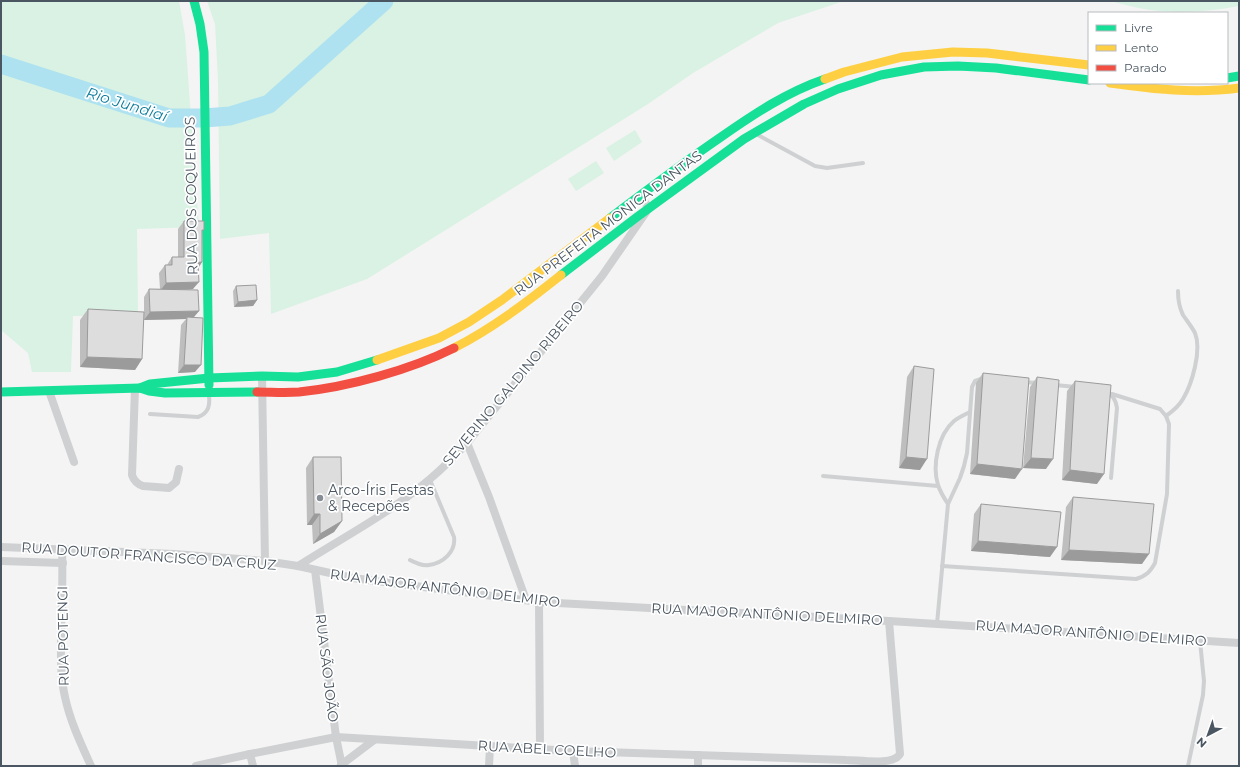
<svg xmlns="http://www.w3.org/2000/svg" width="1240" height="767" font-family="Montserrat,sans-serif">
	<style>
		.green { fill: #d9f2e3 }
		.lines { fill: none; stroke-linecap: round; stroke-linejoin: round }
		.river { stroke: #aee2f0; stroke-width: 19 }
		.lane { stroke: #ced0d2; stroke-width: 4 }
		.street { stroke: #ced0d2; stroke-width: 8 }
		.fast { stroke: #16e098; stroke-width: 9 }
		.slow { stroke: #ffcf43; stroke-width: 9 }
		.jam { stroke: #f24e42; stroke-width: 9 }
		.wall { fill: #bebebf }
		.shaded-wall { fill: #9b9b9b }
		.building { fill: #ddddde; stroke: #9b9b9b }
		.poi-dot { fill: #868d94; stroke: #fff; stroke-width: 1.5 }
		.labels { text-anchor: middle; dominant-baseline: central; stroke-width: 3.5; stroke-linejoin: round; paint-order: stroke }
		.street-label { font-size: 14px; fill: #4a5661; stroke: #fff }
		.poi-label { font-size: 14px; fill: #4a5661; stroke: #fff; text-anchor: start }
		.water-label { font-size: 15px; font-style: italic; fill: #0c7c9b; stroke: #fff }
	</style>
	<rect width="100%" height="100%" fill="#f4f4f4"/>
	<g class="green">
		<polygon points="1,1 179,1 185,35 199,227 137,229 138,316 73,316 71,372 32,372 28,353 1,330"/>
		<polygon points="207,1 844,1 778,23 693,73 648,104 367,279 271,314 269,233 220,239 218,80 215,24"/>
		<path d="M 1110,1 L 1239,1 L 1239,6 C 1210,12 1179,13 1150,10 C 1137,8 1123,4 1110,1 Z"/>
		<polygon points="635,130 642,142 614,161 606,148"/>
		<polygon points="596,161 604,173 576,191 568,179"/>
	</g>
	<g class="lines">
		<polyline class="river" points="1,64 169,118 204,118 230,116 269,104 384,1"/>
		<g class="lane">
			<polyline points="756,134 815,166 827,168 863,163"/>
			<polyline points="1023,382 1038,383"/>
			<polyline points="1055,385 1076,387"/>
			<path d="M 1106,391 C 1113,395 1116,400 1117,408 L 1111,478"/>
			<path d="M 150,414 L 198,417 C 209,413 210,405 209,395"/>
			<path d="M 1166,416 C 1173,411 1179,406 1183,399 C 1192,384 1202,350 1195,333 C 1192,327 1187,321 1183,315 C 1179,307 1178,299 1178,291"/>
			<polyline points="823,476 938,486"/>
			<path d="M 948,504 C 944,498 940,491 938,485 C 932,465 938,435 954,421 C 959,417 964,415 970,412"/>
			<path d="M 410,560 C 416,563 422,566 429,565 C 443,563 456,552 454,537 L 430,480"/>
			<path d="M 942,566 L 1136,579 C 1146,576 1150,572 1155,563 L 1167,494 L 1169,424 L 1166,416 L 1160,409 L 1112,394"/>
			<polyline points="937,624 948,504 960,478 964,466 967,453 972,387 975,381 984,378"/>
			<polyline points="1188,766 1203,695 1204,681 1200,641"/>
		</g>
		<g class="street">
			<polyline points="262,376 265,561"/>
			<path d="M 135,388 L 132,475 C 134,481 137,484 143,486 L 169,488 L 176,482 L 179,469"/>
			<polyline points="49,391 74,462"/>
			<polyline points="467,443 489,497 526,600"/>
			<polyline points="1,547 174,554 265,561 298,566 353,578 539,602 889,621 1239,643"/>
			<path d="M 62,550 C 63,577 62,605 61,633 C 61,654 60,676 65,697 C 70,721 81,744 91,766"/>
			<polyline points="1,561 63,563"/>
			<path d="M 298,566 C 342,538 390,513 430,479 C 443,468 455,456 467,443 L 602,276 L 649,208 L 640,196"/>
			<polyline points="315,570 336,737 342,766"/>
			<polyline points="539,602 540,749"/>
			<polyline points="573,751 575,766"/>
			<polyline points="250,754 253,766"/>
			<polyline points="341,765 374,740"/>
			<path d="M 196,766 L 250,754 L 336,737 L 573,751 L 846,760 C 859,760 894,766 900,754 L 889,621"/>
			<polyline points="489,766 490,747"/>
			<polyline points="698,766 698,755"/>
		</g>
		<g class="fast">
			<polyline points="194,1 200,24 204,52 209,385"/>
			<polyline points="1227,78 1239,76"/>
			<path d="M 610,218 C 647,190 683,163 721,137 C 754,114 787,92 825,79"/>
			<polyline points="561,275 637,217 744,139 804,104 838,89 881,75 924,67 958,66 996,68 1089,80"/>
			<polyline points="140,388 150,384 209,378 262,376 298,377 337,372 377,360"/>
			<polyline points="1,392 140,388 149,391 165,393 257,392"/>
		</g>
		<g class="slow">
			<polyline points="825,79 844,72 902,57 953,52 987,53 1089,65"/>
			<path d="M 1110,83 C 1153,89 1195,94 1239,88"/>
			<path d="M 454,348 C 493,328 527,302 561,275"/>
			<polyline points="377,360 439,338 469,322 502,300 610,218"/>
		</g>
		<path class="jam" d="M 257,392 C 271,392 285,393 299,392 C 348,387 410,370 454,348"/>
	</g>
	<g class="wall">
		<polygon points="184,221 202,233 202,262 198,268 193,289 188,290 199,311 194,317 195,372 178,373 181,325 186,319 144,320 144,297 149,289 160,289 159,273 165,265 167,265 172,257 178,257 178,229"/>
		<polygon points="236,286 257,300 253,306 234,307 233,291"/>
		<polygon points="88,309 142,359 135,370 80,367 80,320"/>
		<polygon points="914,366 920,470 899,468 907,377"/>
		<polygon points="983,373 1015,479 970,474 976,383"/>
		<polygon points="1037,377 1046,469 1023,468 1030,387"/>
		<polygon points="1075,381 1097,484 1062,480 1067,391"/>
		<polygon points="313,457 342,521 334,532 313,544 312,525 307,525 306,468"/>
		<polygon points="1073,497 1142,564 1061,560 1066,507"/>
		<polygon points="981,504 1050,557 971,551 974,514"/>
	</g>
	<g class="shaded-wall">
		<polygon points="202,262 197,270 191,263"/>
		<polygon points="199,282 193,289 160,291 166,283"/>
		<polygon points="257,300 253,306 234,307 238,302"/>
		<polygon points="199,311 193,318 187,317 186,319 144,320 150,312"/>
		<polygon points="87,357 142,359 135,370 80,367"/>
		<polygon points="184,365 201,365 195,372 178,373"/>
		<polygon points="906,457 927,459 920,470 899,468"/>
		<polygon points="1031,458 1053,459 1046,469 1023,468"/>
		<polygon points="977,464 1022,469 1015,479 970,474"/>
		<polygon points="1070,470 1104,474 1097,484 1062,480"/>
		<polygon points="314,514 320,514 312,525 307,525"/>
		<polygon points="342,521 334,532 313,544 320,534"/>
		<polygon points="978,541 1057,547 1050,557 971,551"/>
		<polygon points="1069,550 1149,554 1142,564 1061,560"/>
	</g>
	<g class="building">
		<polygon points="184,221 204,221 204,230 202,230 202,262 191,263 198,264 199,282 166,283 165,265 172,265 172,257 184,257"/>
		<polygon points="256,285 257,300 238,302 236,286"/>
		<polygon points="149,289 198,290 199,311 150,312"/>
		<polygon points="88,309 144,312 142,359 87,357"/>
		<polygon points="187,317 203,318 201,365 184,365"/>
		<polygon points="914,366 934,369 927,459 906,457"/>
		<polygon points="983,373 1029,378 1022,469 977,464"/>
		<polygon points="1037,377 1059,380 1053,459 1031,458"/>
		<polygon points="1075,381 1111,385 1104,474 1070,470"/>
		<polygon points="313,457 341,457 342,521 320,534 320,514 314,514"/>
		<polygon points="1073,497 1154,504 1149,554 1069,550"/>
		<polygon points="981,504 1061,512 1057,547 978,541"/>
	</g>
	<circle class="poi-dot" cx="320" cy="498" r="4"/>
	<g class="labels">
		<g class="street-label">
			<text transform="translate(191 196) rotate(-91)">RUA DOS COQUEIROS</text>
			<text transform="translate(608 223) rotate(-37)">RUA PREFEITA MONICA DANTAS</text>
			<text transform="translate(513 383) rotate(-50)">SEVERINO GALDINO RIBEIRO</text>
			<text transform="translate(149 556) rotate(4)">RUA DOUTOR FRANCISCO DA CRUZ</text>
			<text transform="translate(445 588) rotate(7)">RUA MAJOR ANTÔNIO DELMIRO</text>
			<text transform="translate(767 614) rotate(3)">RUA MAJOR ANTÔNIO DELMIRO</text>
			<text transform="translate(1091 633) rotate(4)">RUA MAJOR ANTÔNIO DELMIRO</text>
			<text transform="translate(63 636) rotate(-91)">RUA POTENGI</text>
			<text transform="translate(327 668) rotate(83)">RUA SÃO JOÃO</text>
			<text transform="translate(547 749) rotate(3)">RUA ABEL COELHO</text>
		</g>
		<g class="poi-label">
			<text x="328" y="490">Arco-Íris Festas<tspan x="328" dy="16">&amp; Recepões</tspan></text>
		</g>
		<g class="water-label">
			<text transform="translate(127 104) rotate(17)">Rio Jundiaí</text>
		</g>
	</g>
	<rect width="1240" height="767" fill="none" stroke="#4a5661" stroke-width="4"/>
	<rect x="1088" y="12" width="140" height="72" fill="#ffffff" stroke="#b7bbc0"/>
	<rect x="1096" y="25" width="20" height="6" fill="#16e098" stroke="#b7bbc0"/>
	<text x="1124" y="32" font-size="12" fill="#4a5661">Livre</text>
	<rect x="1096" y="45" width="20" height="6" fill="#ffcf43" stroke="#b7bbc0"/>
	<text x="1124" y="52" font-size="12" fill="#4a5661">Lento</text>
	<rect x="1096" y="65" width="20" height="6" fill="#f24e42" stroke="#b7bbc0"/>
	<text x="1124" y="72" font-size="12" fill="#4a5661">Parado</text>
	<g transform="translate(1208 735) rotate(221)" stroke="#ffffff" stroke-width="3" paint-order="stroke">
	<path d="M0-3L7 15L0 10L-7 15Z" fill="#4a5661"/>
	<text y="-6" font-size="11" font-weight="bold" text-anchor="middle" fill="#4a5661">N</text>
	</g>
</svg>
